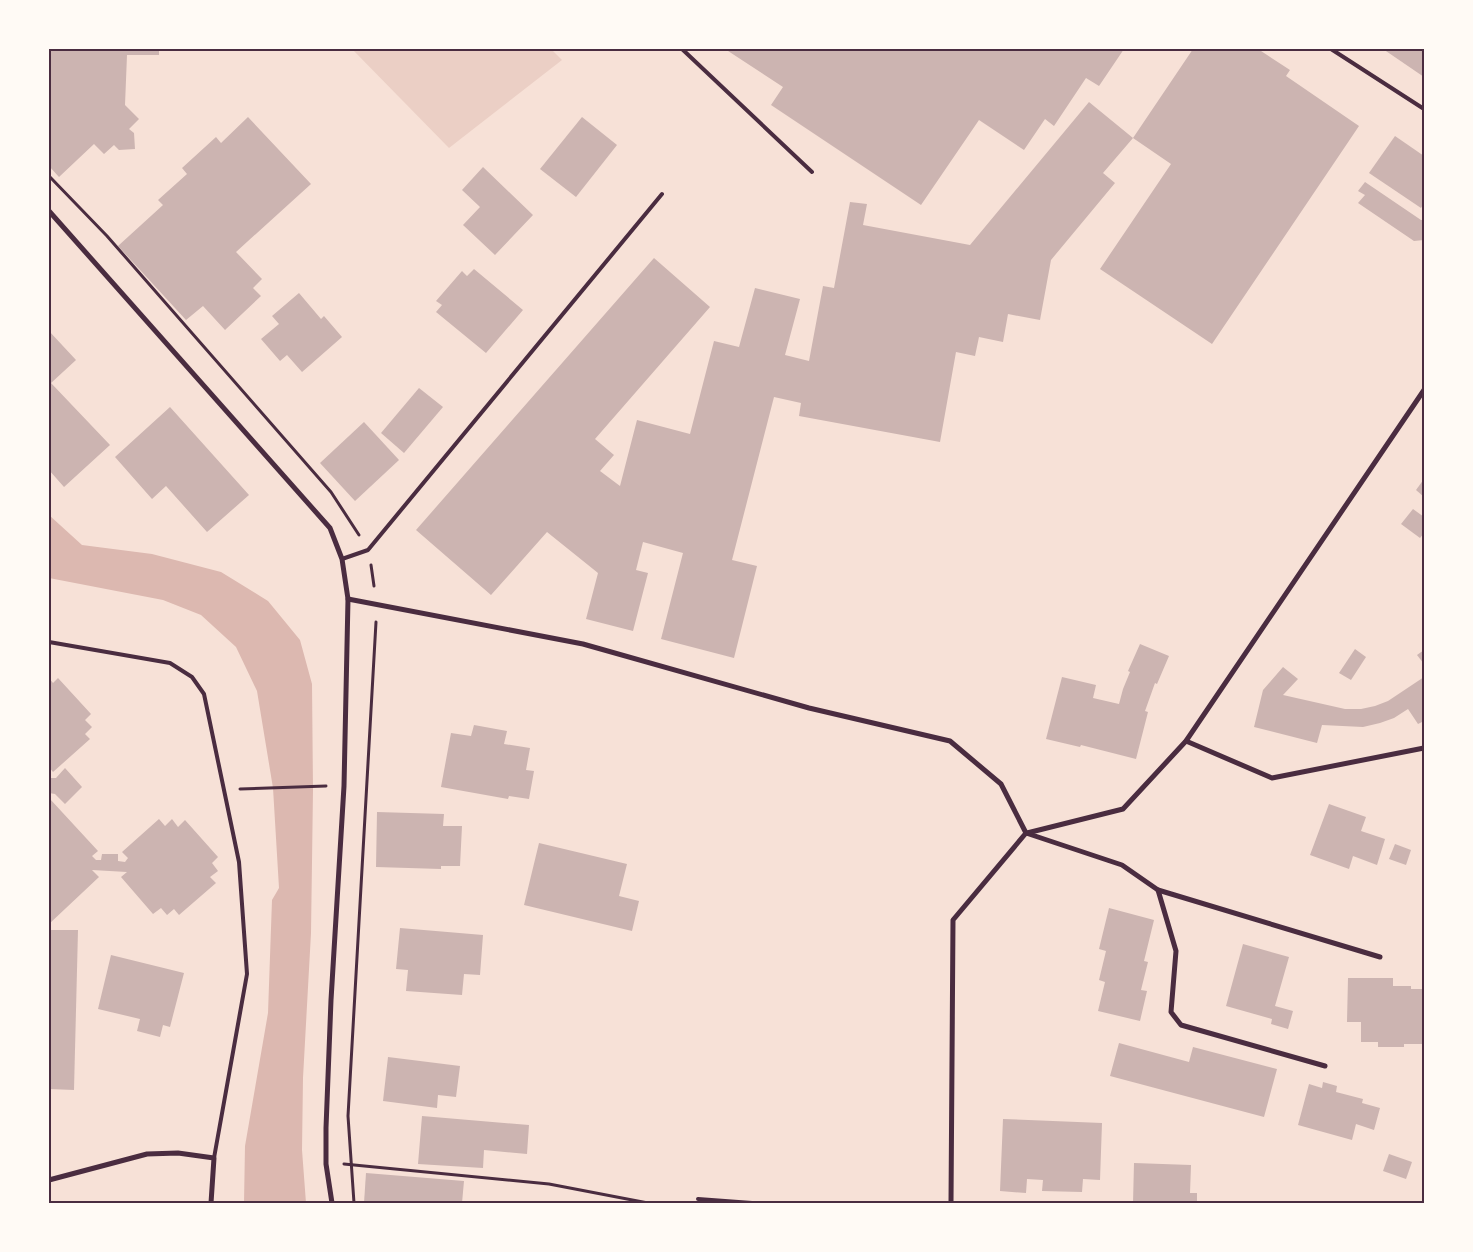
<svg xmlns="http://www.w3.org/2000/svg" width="1473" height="1252" font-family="'Noto Sans',sans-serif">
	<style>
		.green { fill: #ebcfc5 }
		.water { fill: #dcb8b0 }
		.building { fill: #ccb4b1 }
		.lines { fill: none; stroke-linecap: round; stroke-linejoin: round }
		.path { stroke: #4a2c40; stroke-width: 3 }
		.service { stroke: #4a2c40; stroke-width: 4 }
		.minor { stroke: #4a2c40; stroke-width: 5 }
		.neatline { fill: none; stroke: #4a2c40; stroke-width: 2 }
	</style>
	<rect width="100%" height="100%" fill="#f7e1d7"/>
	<polygon class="green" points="352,49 551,49 562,60 449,148"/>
	<polygon class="water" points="49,515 82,545 152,554 221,572 268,601 300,640 312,684 313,790 311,933 303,1078 302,1150 306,1203 244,1203 245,1146 268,1013 272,900 279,888 273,788 257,691 236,647 201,615 163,600 49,578"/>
	<g class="building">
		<polygon points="49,49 159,49 159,55 127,55 125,105 139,119 129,129 134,133 135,149 119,150 114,145 104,154 94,144 59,177 49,166"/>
		<polygon points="725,49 1124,49 1099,86 1086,78 1054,126 1045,119 1024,150 979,120 921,205 771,105 783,87"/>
		<polygon points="1193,49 1258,49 1290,70 1286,76 1359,126 1212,344 1100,269 1171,164 1133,138"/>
		<polygon points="1383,49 1424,49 1424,77"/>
		<polygon points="1089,102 1133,138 1103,173 1115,183 1051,260 1040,320 1008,314 1003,342 979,337 975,356 956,352 940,442 799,416 801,403 774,397 732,560 757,566 734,658 661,639 683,553 643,542 636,570 648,573 633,631 586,619 598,573 547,532 491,595 416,530 654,258 710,307 595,439 614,455 600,471 620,486 637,420 690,434 714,341 739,347 755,288 800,299 785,355 809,361 823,286 834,288 850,202 867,204 863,225 970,245"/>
		<polygon points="248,117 311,184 236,252 262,279 253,288 261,296 225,330 203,306 186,320 118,246 163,205 158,200 187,174 182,168 216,137 221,143"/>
		<polygon points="582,117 617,145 576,197 540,169"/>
		<polygon points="1395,136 1424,156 1424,203 1421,208 1369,173"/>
		<polygon points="483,167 533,215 495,255 463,225 480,207 462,190"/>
		<polygon points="1365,182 1421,220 1424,220 1424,240 1414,241 1358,203 1365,195 1358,191"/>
		<polygon points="474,269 523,310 486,353 436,312 442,305 436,301 462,271 467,276"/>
		<polygon points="299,293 321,319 324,316 342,337 302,372 287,355 280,361 261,339 279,324 272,316"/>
		<polygon points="49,331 76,360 51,383 110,445 64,487 49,470"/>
		<polygon points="419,388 443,407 404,453 381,433"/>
		<polygon points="170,407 249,495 207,532 166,486 152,499 115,457"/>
		<polygon points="364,422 399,460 355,501 320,463"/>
		<polygon points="1424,479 1424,497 1416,490"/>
		<polygon points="1413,509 1424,517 1424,533 1420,538 1401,524"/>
		<polygon points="1140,644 1169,656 1157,684 1155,683 1145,711 1148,712 1136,759 1081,745 1080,747 1046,739 1062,677 1096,685 1093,698 1119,704 1123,689 1130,672 1128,671"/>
		<polygon points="1355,649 1366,657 1351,680 1339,673"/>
		<polygon points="1424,650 1424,664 1417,655"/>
		<polygon points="1283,667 1298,679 1283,695 1345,709 1361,709 1375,706 1388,701 1424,677 1424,721 1418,724 1408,709 1394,718 1380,723 1363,727 1322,725 1317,743 1254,727 1263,690"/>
		<polygon points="49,678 53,683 58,678 91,714 85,720 92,727 85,734 90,739 53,772 49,767"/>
		<polygon points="474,725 507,731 504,744 530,748 526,770 534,771 529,799 509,796 508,799 441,787 451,733 471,736"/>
		<polygon points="65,768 82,787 65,804 55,794 49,793 49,778 56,778"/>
		<polygon points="50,799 98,851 92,856 96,860 101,860 102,854 118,854 118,861 125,862 128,858 122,852 159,819 165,826 172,819 178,827 185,820 218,857 212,863 218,871 210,877 216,883 179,915 174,909 167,915 161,908 153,914 121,877 127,872 92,870 99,877 49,924 49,801"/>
		<polygon points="1329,804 1366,817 1361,831 1385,839 1377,865 1353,856 1349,869 1310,855"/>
		<polygon points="377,812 444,814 443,826 462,826 460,866 441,866 441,869 376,867"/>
		<polygon points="539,843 627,864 619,896 639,901 632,931 524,905"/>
		<polygon points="1395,844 1411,850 1406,865 1389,859"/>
		<polygon points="1109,908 1154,920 1144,961 1148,962 1141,990 1147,991 1140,1021 1098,1011 1105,982 1099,980 1106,951 1099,949"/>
		<polygon points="400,928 483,935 480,975 464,974 462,995 406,991 408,970 396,969"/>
		<polygon points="49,930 78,930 74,1090 49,1089"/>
		<polygon points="1243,944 1289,957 1275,1006 1293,1011 1288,1029 1271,1024 1272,1019 1226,1006"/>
		<polygon points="111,955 184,973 170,1027 163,1025 160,1037 137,1031 140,1019 98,1009"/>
		<polygon points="1348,978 1393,978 1393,986 1411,986 1411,989 1424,989 1423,1044 1404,1044 1404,1047 1378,1047 1378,1042 1361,1042 1361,1022 1347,1022"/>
		<polygon points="1119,1043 1189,1062 1193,1047 1277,1069 1264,1117 1110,1076"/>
		<polygon points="388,1057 460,1066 456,1097 438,1095 437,1108 383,1101"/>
		<polygon points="1323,1082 1337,1086 1336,1092 1363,1099 1362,1103 1380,1108 1374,1130 1356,1124 1352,1140 1298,1125 1309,1084 1322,1088"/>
		<polygon points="422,1116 529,1125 527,1154 484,1150 483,1168 418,1164"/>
		<polygon points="1003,1119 1102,1123 1100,1180 1083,1179 1082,1192 1042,1191 1043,1180 1027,1179 1026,1193 1000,1191"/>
		<polygon points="1389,1154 1412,1162 1406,1179 1383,1171"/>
		<polygon points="1134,1163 1191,1165 1190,1193 1197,1193 1197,1203 1133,1203"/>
		<polygon points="366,1173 464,1181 462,1203 364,1203"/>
	</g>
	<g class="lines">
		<g class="path">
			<polyline points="49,176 107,236 331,492 359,535"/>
			<polyline points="371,565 374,586"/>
			<polyline points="240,789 326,786"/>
			<polyline points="344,1164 549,1184 648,1203"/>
			<polyline points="354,1203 348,1116 376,622"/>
		</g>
		<g class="service">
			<polyline points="682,49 812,172"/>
			<polyline points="1331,49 1424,109"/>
			<polyline points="342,559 368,550 662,194"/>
			<polyline points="49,642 170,663 192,677 204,694 239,862 247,974 214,1158"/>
			<polyline points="698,1199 752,1203"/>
		</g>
		<g class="minor">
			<polyline points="49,211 330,528 342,559 348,599 344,786 331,1000 326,1128 326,1164 332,1203"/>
			<polyline points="348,599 583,644 809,708 950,741 1001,784 1026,833 1122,865 1158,890 1176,951 1171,1012 1181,1025 1325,1066"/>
			<polyline points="1186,741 1272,778 1424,748"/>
			<polyline points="1027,833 1123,809 1186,741 1424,390"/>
			<polyline points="1158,890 1380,957"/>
			<polyline points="49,1180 147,1154 178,1153 214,1158 211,1203"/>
			<polyline points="951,1203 953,920 1026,833"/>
		</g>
	</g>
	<rect width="1473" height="1252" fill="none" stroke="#fffaf5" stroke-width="100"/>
	<rect x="50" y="50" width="1373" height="1152" class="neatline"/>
</svg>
